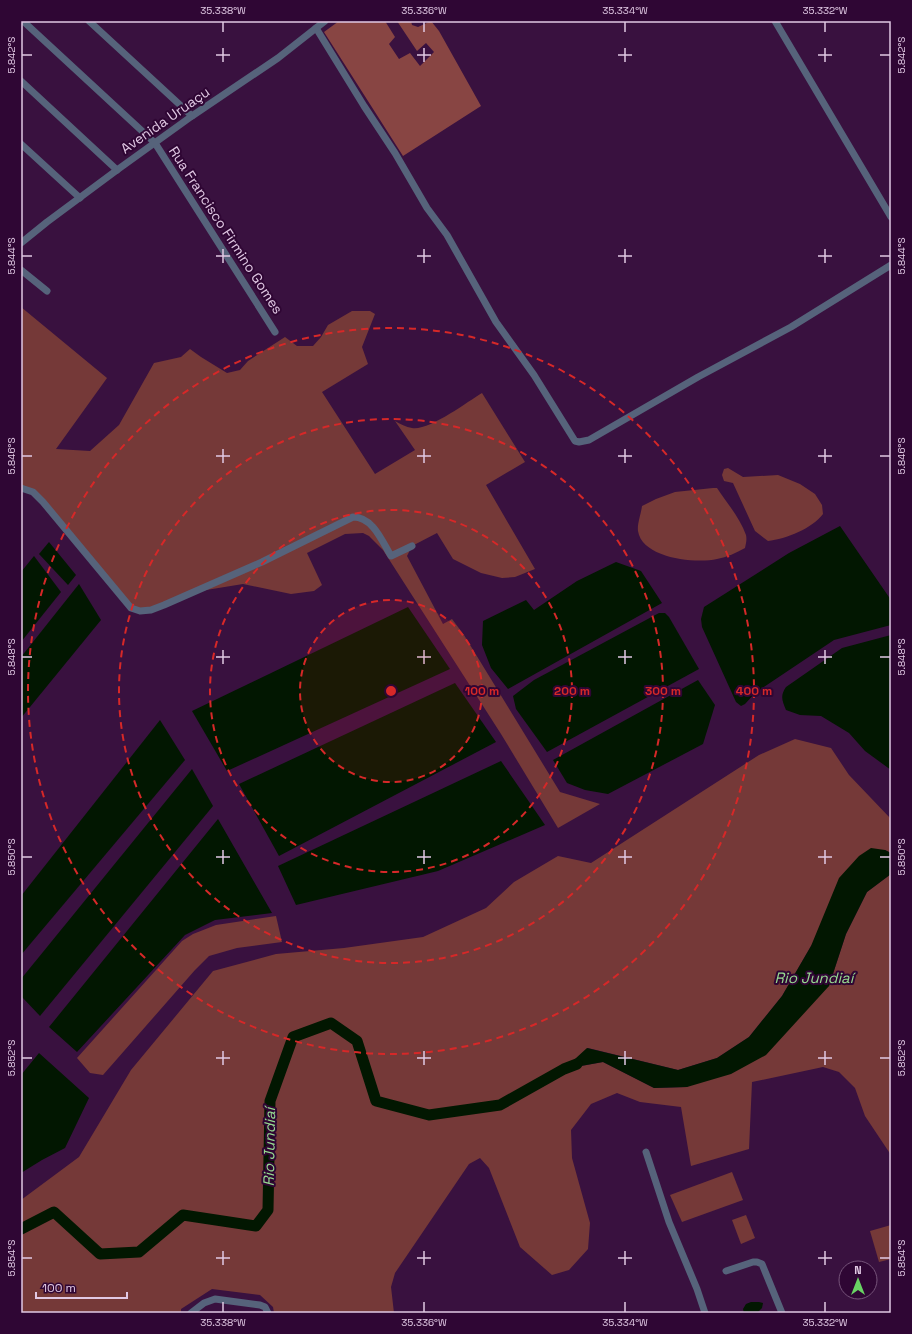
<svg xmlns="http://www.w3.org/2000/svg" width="912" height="1334" font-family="'Space Grotesk',sans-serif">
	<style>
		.green { fill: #753938 }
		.forest { fill: #884543 }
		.water { fill: #021701 }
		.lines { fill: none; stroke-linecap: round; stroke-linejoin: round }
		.river { stroke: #021701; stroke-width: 11 }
		.minor { stroke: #56637b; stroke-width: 7 }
		.ticks { fill: none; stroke: #e1c9e4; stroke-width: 1.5 }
		.ring { fill: none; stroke: #d62828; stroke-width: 2; stroke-dasharray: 7 5 }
		.labels { text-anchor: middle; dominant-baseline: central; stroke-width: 4; stroke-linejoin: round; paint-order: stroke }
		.street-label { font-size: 14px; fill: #e1c9e4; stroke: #2f0634 }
		.water-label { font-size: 15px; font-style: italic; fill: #96da90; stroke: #2f0634 }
		.centre { fill: #d62828; stroke: #2f0634; stroke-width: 2 }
		.ring-label { font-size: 12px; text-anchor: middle; font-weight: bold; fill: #d62828; stroke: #2f0634; stroke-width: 4; stroke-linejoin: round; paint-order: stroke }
		.neatline { fill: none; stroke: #e1c9e4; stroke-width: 1.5 }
		.ticks-label { font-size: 10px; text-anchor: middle; fill: #e1c9e4 }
	</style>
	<rect width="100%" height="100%" fill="#39113f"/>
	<g class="green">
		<path d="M 21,307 L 107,378 L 56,449 L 90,451 L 119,425 L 154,363 L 181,357 L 190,349 L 201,357 L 227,373 L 240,370 L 248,361 L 285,337 L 297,346 L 313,346 L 321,337 L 328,325 L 352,311 L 370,311 L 375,314 L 362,347 L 368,364 L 322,392 L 375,474 L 415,450 L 395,421 C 400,424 406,427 412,428 C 429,431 467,402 482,393 L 525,462 L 486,485 L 535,569 L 515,577 L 502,578 L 481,573 L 453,559 L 437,533 L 412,546 L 407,556 L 443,624 L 452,619 L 464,635 L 560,792 L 600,804 L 558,828 L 501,734 L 383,550 L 369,536 L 363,533 L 345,534 L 307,553 L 322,585 L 314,591 L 291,594 L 243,584 L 194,592 L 151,610 L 131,608 L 43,502 L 21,487 Z"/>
		<path d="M 728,468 L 743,477 L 778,475 L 800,484 L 815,494 L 822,505 L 823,514 C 813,528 786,539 768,541 L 755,531 L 733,483 L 724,481 L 722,475 L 724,469 Z"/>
		<path d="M 713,488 L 717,488 C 727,503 740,518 746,535 C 747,540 746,543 745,548 C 736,553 727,557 717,559 C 695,564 642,558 638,531 C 637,524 641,514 642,506 L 656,499 L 675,492 Z"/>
		<polygon points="795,739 831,748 849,775 891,819 891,853 885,850 811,946 782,996 749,1037 717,1058 678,1070 588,1048 565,1069 603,1062 654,1088 687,1087 829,986 846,934 867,892 891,874 891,1155 865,1116 855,1088 839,1072 823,1067 752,1082 749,1149 691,1166 681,1107 640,1102 617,1093 591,1104 571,1130 572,1158 590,1223 588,1249 569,1270 552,1275 520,1247 489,1168 480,1158 469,1164 395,1273 391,1287 394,1313 274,1313 273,1307 260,1295 212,1289 181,1309 181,1313 21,1313 21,1200 79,1157 131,1070 213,971 276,954 344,948 423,937 486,908 514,882 558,856 591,863 759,755"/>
		<polygon points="276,916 282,942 237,948 209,956 195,970 103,1075 90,1073 77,1058 182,941 193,934 216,925"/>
		<polygon points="732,1172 743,1200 682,1222 670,1195"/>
		<polygon points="746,1215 755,1238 741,1244 732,1220"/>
		<polygon points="891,1225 891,1259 879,1262 870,1231"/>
	</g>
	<polygon class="forest" points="339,21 385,21 395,37 389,44 399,59 410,53 420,66 434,52 426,43 417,51 397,21 411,21 412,25 418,27 431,21 439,31 481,106 403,156 324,32"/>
	<g class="water">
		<polygon points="840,526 891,600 891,625 834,640 755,693 745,704 741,706 736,702 702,627 701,619 704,607 789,553"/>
		<polygon points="49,542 76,575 68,585 39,554"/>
		<polygon points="34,556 61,592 21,642 21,572"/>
		<polygon points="616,562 641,571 662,603 508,689 491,668 482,645 483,621 526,600 534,610 577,581"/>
		<polygon points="79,584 101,620 21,718 21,657"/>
		<polygon points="408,607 450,669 227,771 192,711"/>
		<polygon points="659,613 665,613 669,617 699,669 547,752 516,709 513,696 534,680"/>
		<path d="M 891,635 L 891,770 L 865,751 L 849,733 L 821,716 L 800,715 L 786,710 C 782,700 780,696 786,687 L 842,648 Z"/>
		<polygon points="698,680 715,705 703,744 608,794 585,790 567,783 553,760"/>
		<polygon points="455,683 496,742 279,856 239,784"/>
		<polygon points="160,720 185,760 21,955 21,896"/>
		<polygon points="501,761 545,825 438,871 296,905 278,866"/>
		<polygon points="192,769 213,806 40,1016 21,996 21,979"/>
		<polygon points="218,819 272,913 215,920 185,935 77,1052 49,1027"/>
		<polygon points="871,848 885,850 891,853 891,874 867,892 846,934 829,986 766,1055 731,1074 687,1087 654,1088 603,1062 564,1069 587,1048 678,1070 717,1058 749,1037 782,996 811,946 839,878 859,856"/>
		<polygon points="39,1053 89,1098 65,1148 42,1160 21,1173 21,1075"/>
		<polygon points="751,1302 759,1302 763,1303 762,1308 757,1313 744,1313 743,1309 746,1304"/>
	</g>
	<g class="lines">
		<polyline class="river" points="21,1229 54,1212 100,1254 139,1252 183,1215 256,1226 268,1210 270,1101 293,1037 331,1023 357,1041 376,1101 429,1115 500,1105 564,1069 577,1064"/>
		<g class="minor">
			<polyline points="23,21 155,143 275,332"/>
			<polyline points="89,21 192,116"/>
			<polyline points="775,21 891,217"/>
			<polyline points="316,28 364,106 395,153 427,208 447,235 496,322 534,375 575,441 579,442 589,440 698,377 791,327 891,265"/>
			<polyline points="21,81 117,170"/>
			<polyline points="21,144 80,198"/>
			<polyline points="21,243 47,222 117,170 192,116 278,58 325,21"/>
			<polyline points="21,270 47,291"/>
			<path d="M 21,488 L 33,492 L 43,502 L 131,608 L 140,611 L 151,610 L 164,605 L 262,562 L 353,517 C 373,517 382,541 391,556 L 412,546"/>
			<polyline points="646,1152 669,1222 697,1289 705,1313"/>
			<polyline points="726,1271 753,1262 757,1262 762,1264 782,1313"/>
			<polyline points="191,1313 204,1303 215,1299 260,1305 265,1307 268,1313"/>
		</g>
	</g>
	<path class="ticks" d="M 223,22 L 223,32M 424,22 L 424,32M 625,22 L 625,32M 825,22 L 825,32M 223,48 L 223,62M 424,48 L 424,62M 625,48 L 625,62M 825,48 L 825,62M 22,55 L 32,55M 216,55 L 230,55M 417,55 L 431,55M 618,55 L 632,55M 818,55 L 832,55M 880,55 L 890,55M 223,249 L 223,263M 424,249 L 424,263M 625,249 L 625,263M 825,249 L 825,263M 22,256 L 32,256M 216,256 L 230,256M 417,256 L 431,256M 618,256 L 632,256M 818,256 L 832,256M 880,256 L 890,256M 223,449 L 223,463M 424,449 L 424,463M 625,449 L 625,463M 825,449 L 825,463M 22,456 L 32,456M 216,456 L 230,456M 417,456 L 431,456M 618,456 L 632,456M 818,456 L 832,456M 880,456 L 890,456M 223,650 L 223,664M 424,650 L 424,664M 625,650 L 625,664M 825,650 L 825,664M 22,657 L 32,657M 216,657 L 230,657M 417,657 L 431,657M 618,657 L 632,657M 818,657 L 832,657M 880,657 L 890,657M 223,850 L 223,864M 424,850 L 424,864M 625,850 L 625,864M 825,850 L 825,864M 22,857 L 32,857M 216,857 L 230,857M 417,857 L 431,857M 618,857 L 632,857M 818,857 L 832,857M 880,857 L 890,857M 223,1051 L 223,1065M 424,1051 L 424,1065M 625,1051 L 625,1065M 825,1051 L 825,1065M 22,1058 L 32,1058M 216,1058 L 230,1058M 417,1058 L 431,1058M 618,1058 L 632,1058M 818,1058 L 832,1058M 880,1058 L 890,1058M 223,1251 L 223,1265M 424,1251 L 424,1265M 625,1251 L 625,1265M 825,1251 L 825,1265M 22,1258 L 32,1258M 216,1258 L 230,1258M 417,1258 L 431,1258M 618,1258 L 632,1258M 818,1258 L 832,1258M 880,1258 L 890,1258M 223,1302 L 223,1312M 424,1302 L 424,1312M 625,1302 L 625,1312M 825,1302 L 825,1312"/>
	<circle cx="391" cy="691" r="91" fill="#d62828" fill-opacity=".12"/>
	<g class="ring">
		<circle cx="391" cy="691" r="91"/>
		<circle cx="391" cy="691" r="181"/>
		<circle cx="391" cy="691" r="272"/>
		<circle cx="391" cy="691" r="363"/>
	</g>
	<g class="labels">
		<g class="street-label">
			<text transform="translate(165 120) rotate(-35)">Avenida Uruaçu</text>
			<text transform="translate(226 230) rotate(57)">Rua Francisco Firmino Gomes</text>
		</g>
		<g class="water-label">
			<text x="814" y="977">Rio Jundiaí</text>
			<text transform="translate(269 1147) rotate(-89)">Rio Jundiaí</text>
		</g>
	</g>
	<circle cx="391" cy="691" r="6" class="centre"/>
	<g class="ring-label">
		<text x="482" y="695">100 m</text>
		<text x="572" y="695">200 m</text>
		<text x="663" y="695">300 m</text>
		<text x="754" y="695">400 m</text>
	</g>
	<rect width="912" height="1334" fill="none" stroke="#2f0634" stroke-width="44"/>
	<g transform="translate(858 1280)"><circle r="19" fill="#2f0634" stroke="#76547a"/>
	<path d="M0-3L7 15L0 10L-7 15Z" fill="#69d364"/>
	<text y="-6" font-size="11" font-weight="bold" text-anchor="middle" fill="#e1c9e4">N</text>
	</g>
	<path d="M36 1292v6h91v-6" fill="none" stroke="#e1c9e4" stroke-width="2"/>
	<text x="42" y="1292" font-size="12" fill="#e1c9e4" stroke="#2f0634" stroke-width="3" paint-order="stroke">100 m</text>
	<rect x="22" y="22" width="868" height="1290" class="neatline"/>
	<g class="ticks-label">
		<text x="223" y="14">35.338°W</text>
		<text x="424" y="14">35.336°W</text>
		<text x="625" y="14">35.334°W</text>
		<text x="825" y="14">35.332°W</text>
		<text transform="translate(11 55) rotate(-90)" y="4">5.842°S</text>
		<text transform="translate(901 55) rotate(-90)" y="4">5.842°S</text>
		<text transform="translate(11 256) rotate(-90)" y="4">5.844°S</text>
		<text transform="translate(901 256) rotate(-90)" y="4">5.844°S</text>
		<text transform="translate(11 456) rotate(-90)" y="4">5.846°S</text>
		<text transform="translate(901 456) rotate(-90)" y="4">5.846°S</text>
		<text transform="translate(11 657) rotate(-90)" y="4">5.848°S</text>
		<text transform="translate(901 657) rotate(-90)" y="4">5.848°S</text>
		<text transform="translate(11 857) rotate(-90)" y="4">5.850°S</text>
		<text transform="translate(901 857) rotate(-90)" y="4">5.850°S</text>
		<text transform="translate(11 1058) rotate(-90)" y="4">5.852°S</text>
		<text transform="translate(901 1058) rotate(-90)" y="4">5.852°S</text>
		<text transform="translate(11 1258) rotate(-90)" y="4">5.854°S</text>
		<text transform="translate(901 1258) rotate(-90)" y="4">5.854°S</text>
		<text x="223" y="1326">35.338°W</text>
		<text x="424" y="1326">35.336°W</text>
		<text x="625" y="1326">35.334°W</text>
		<text x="825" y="1326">35.332°W</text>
	</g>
</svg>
